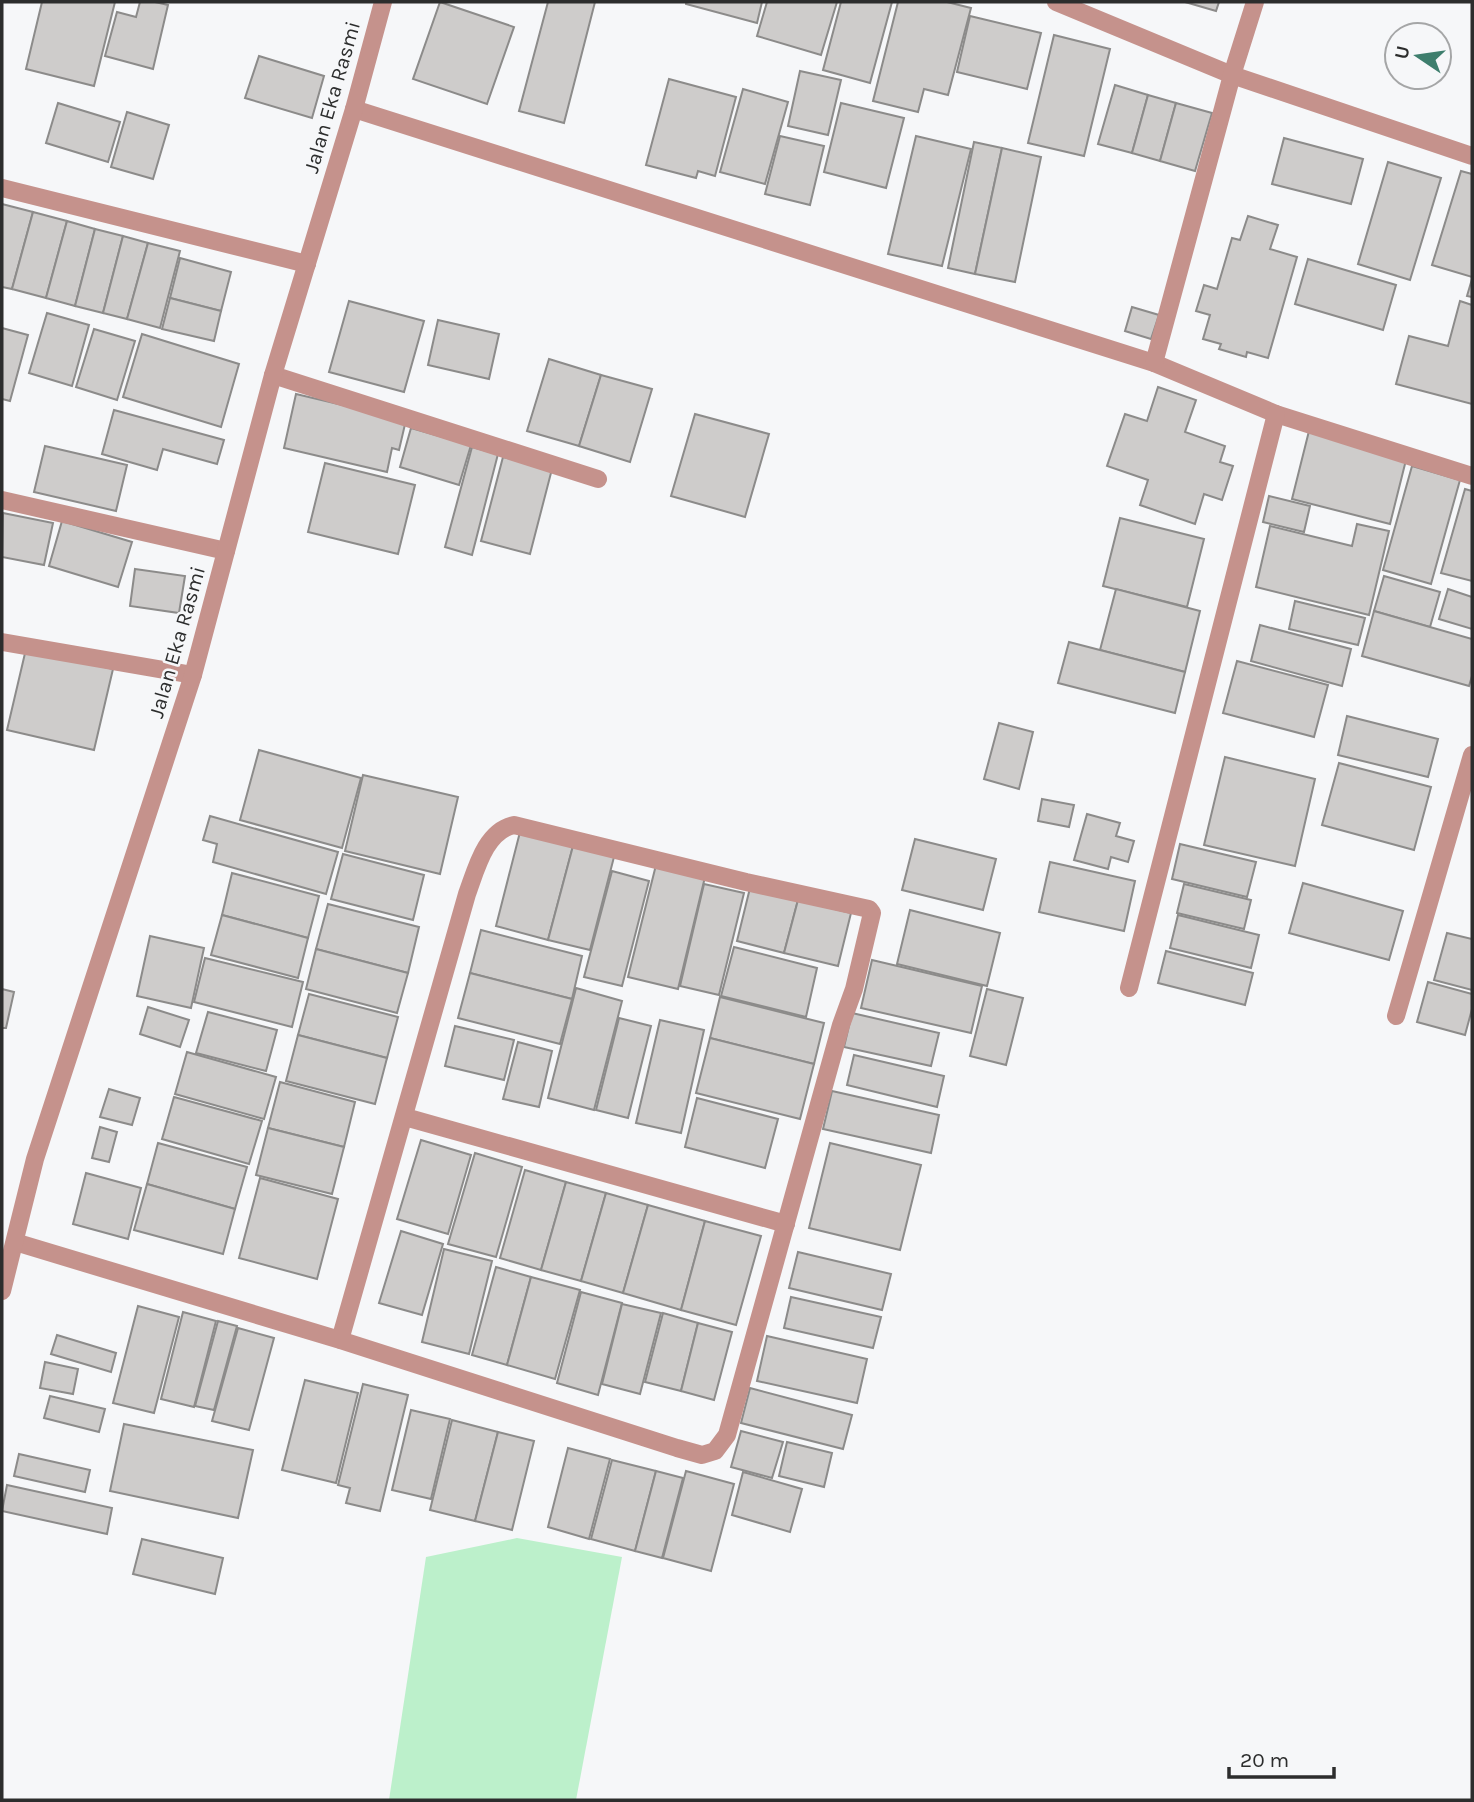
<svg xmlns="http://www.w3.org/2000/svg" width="1474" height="1802" font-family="Karla,sans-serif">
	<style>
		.green { fill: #bcf0cb }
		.building { fill: #cecccb; stroke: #8c8b8a; stroke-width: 2 }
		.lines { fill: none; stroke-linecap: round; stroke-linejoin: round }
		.minor { stroke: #c5928c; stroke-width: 18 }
		.labels { text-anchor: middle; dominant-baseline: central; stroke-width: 5; stroke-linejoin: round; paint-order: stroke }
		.street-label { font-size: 21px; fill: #2c2d2d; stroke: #f6f7f9 }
	</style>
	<rect width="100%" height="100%" fill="#f6f7f9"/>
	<polygon class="green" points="517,1538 622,1557 576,1800 389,1800 426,1557"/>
	<g class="building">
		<polygon points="42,2 115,2 94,86 26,69"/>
		<polygon points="140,2 155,2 168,5 153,69 105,56 117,12 136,17"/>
		<polygon points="440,2 514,27 487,104 413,79"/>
		<polygon points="548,2 595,2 564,123 519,111"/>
		<polygon points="686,2 762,2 757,23 686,4"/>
		<polygon points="767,2 837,2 821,55 757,36"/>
		<polygon points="841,2 892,2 870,83 823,70"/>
		<polygon points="898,2 947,2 971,8 948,95 924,89 918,112 873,101"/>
		<polygon points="1185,2 1219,2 1216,11"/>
		<polygon points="970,16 1041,33 1027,89 957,72"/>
		<polygon points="1054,35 1110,49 1084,156 1028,143"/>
		<polygon points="259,56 324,76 312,118 245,98"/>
		<polygon points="800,71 841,80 828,135 788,126"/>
		<polygon points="669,79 736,97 715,176 698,171 696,178 646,165"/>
		<polygon points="1115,85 1148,95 1132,153 1098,144"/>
		<polygon points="743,89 788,102 765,184 720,172"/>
		<polygon points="1148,95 1176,103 1160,161 1132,153"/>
		<polygon points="58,103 120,122 108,162 46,143"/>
		<polygon points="841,103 904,118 886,188 824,172"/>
		<polygon points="1176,103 1212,113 1195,171 1160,161"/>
		<polygon points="127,112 169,125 153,179 111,167"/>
		<polygon points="780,136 824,146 810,205 765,194"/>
		<polygon points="916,136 971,149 942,266 888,254"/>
		<polygon points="1284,138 1363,159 1351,204 1272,184"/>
		<polygon points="974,142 1002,148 975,274 948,268"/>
		<polygon points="1002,148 1041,157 1015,282 975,274"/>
		<polygon points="1388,162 1441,178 1410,280 1358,264"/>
		<polygon points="1461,171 1472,174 1472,277 1432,265"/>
		<polygon points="2,204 33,212 12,289 2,287"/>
		<polygon points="33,212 67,221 46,298 12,289"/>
		<polygon points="1248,216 1278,225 1270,249 1297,257 1268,358 1247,352 1246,357 1219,349 1221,344 1203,339 1210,315 1196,311 1204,285 1217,289 1232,238 1240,240"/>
		<polygon points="67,221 95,229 75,306 46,298"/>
		<polygon points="95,229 123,236 103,313 75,306"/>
		<polygon points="123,236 148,243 127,319 103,313"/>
		<polygon points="148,243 180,251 160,328 127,319"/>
		<polygon points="180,258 231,272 221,311 170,298"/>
		<polygon points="1308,259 1396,285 1383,330 1295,304"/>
		<polygon points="1472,279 1472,297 1467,296"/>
		<polygon points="170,298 221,311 214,341 162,329"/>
		<polygon points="349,301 424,321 404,392 329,372"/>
		<polygon points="1460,301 1472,305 1472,404 1396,384 1409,336 1448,346"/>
		<polygon points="1132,307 1159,315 1151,339 1125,331"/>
		<polygon points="47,313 89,325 72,386 29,373"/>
		<polygon points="438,320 499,334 489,379 428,365"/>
		<polygon points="2,328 28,335 10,401 2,399"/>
		<polygon points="94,329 135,341 117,400 76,387"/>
		<polygon points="142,334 239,364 221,427 123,397"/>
		<polygon points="549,359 601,375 579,446 527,431"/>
		<polygon points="601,375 652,389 630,462 579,446"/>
		<polygon points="1158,387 1196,400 1185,432 1225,446 1220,462 1233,466 1222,500 1204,494 1195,524 1140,505 1148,480 1107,466 1125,414 1147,421"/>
		<polygon points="296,394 406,420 399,450 392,448 387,472 284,448"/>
		<polygon points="114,410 224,440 217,464 163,449 157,470 102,454"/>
		<polygon points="695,414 769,434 745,517 671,496"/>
		<polygon points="411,428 471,445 459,485 400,467"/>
		<polygon points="1309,431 1407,456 1390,524 1292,499"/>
		<polygon points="45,446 127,465 116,511 34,492"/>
		<polygon points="472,447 498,454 472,555 445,547"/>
		<polygon points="503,457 552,469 530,554 481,541"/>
		<polygon points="325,463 415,485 398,554 308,532"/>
		<polygon points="1412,466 1460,480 1431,584 1383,570"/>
		<polygon points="1465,489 1472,491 1472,581 1441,573"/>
		<polygon points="1269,496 1310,506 1304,532 1263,522"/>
		<polygon points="3,513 53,523 44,565 2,557"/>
		<polygon points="1120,518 1204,539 1187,607 1103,586"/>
		<polygon points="62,521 132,542 118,587 49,566"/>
		<polygon points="1357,524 1389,531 1369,615 1256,587 1270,526 1352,546"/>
		<polygon points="135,569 185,576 179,613 130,606"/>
		<polygon points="1384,576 1440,592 1430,627 1374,611"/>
		<polygon points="1116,589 1200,611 1185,672 1100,650"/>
		<polygon points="1448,589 1472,597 1472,629 1439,619"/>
		<polygon points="1295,601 1365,618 1358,645 1289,629"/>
		<polygon points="1374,611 1472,639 1472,676 1469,686 1362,656"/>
		<polygon points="1260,625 1351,649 1342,686 1251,661"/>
		<polygon points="1069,642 1185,672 1175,713 1058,683"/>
		<polygon points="26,649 113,669 94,750 7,730"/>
		<polygon points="1237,661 1328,685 1314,737 1223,713"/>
		<polygon points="1347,716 1438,739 1428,777 1338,755"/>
		<polygon points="999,723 1033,732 1019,789 984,779"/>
		<polygon points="259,750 361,778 342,848 240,820"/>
		<polygon points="1225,757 1315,779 1295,866 1204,845"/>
		<polygon points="1339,763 1431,787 1414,850 1322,825"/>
		<polygon points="363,775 458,797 440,874 345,851"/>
		<polygon points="1042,799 1074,805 1069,827 1038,821"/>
		<polygon points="1087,814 1120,823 1116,836 1134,841 1128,862 1111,857 1108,869 1074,860"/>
		<polygon points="210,816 338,852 326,894 213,862 217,844 203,840"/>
		<polygon points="520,832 573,846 548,940 496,926"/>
		<polygon points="915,839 996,859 983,910 902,890"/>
		<polygon points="1180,844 1256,862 1247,897 1172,879"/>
		<polygon points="573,846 614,857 590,950 548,940"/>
		<polygon points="343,854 424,875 413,920 331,899"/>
		<polygon points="1050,862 1135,881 1124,931 1039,912"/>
		<polygon points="656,865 705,877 678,989 628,977"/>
		<polygon points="612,871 649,881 622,986 584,977"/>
		<polygon points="232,873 319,896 308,938 222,915"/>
		<polygon points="1303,883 1403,911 1389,960 1289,933"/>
		<polygon points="704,884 744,893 719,995 680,986"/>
		<polygon points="1184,884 1251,900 1244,929 1177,913"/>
		<polygon points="750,888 798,900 784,953 737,941"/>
		<polygon points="798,900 851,913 838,966 784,953"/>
		<polygon points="328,904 419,927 408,973 316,949"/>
		<polygon points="910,910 1000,933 987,986 897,964"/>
		<polygon points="222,915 308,938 298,978 211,955"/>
		<polygon points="1178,915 1259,935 1251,968 1170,948"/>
		<polygon points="481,930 582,956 572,999 470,973"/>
		<polygon points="1447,933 1472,939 1472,990 1434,980"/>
		<polygon points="150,936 204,948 191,1008 137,996"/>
		<polygon points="734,947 817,968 806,1017 721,996"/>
		<polygon points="316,949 408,973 397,1013 306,989"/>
		<polygon points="1166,951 1253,973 1245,1005 1158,983"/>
		<polygon points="205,958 303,982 292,1027 194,1002"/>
		<polygon points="872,960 982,986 971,1033 861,1008"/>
		<polygon points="470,973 572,999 560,1044 458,1018"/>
		<polygon points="1428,982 1472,994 1472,1009 1465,1035 1417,1022"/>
		<polygon points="576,988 622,1001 594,1110 548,1098"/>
		<polygon points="2,989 14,992 6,1028 2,1028"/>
		<polygon points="987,989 1023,998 1006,1065 970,1056"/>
		<polygon points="309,994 398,1017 387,1058 298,1035"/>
		<polygon points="720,997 824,1023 814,1064 710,1038"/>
		<polygon points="148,1007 189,1020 180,1047 140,1034"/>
		<polygon points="208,1012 277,1030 266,1071 196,1053"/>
		<polygon points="852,1013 939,1033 931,1066 844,1047"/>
		<polygon points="619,1018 651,1026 628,1118 596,1110"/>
		<polygon points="660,1020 704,1030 681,1133 636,1123"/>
		<polygon points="455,1026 514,1040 504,1080 445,1066"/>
		<polygon points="298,1035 387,1058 375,1104 286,1081"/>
		<polygon points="710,1038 814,1064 800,1119 696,1093"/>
		<polygon points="518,1042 552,1051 539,1107 503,1099"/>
		<polygon points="187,1052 276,1077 264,1119 175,1094"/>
		<polygon points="854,1055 944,1076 937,1107 847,1085"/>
		<polygon points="280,1082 355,1102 344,1147 268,1128"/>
		<polygon points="109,1089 140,1098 132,1125 100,1117"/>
		<polygon points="832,1091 939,1115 931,1153 823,1129"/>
		<polygon points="174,1097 262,1121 249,1164 162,1139"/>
		<polygon points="697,1098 778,1119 765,1168 685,1147"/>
		<polygon points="100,1127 117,1132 109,1162 92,1158"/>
		<polygon points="268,1128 344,1147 332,1194 256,1175"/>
		<polygon points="421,1140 471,1155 448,1234 397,1219"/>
		<polygon points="158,1143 247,1167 235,1209 147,1184"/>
		<polygon points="830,1143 921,1165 900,1250 809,1228"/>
		<polygon points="475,1153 522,1167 496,1257 448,1244"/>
		<polygon points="525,1170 566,1182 541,1270 500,1258"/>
		<polygon points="86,1173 141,1188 128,1239 73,1224"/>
		<polygon points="260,1178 338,1199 317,1279 239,1258"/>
		<polygon points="566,1182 606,1193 581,1281 541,1270"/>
		<polygon points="147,1184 235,1209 223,1254 134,1230"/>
		<polygon points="606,1193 648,1205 623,1293 581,1281"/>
		<polygon points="648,1205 705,1221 681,1310 623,1293"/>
		<polygon points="705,1221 761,1236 736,1325 681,1310"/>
		<polygon points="401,1231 443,1244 422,1315 379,1303"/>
		<polygon points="444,1249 492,1261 469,1354 422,1342"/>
		<polygon points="798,1252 891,1274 882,1310 789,1288"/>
		<polygon points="496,1267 531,1277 507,1365 472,1355"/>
		<polygon points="531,1277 580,1290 555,1379 507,1365"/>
		<polygon points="581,1292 622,1303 598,1395 557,1383"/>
		<polygon points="791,1297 881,1317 873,1348 784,1328"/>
		<polygon points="622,1304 661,1313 640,1394 602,1384"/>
		<polygon points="138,1306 179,1317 154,1413 113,1403"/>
		<polygon points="183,1312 216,1321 194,1407 161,1399"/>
		<polygon points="663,1313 698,1323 681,1391 645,1382"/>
		<polygon points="218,1321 237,1326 214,1410 195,1406"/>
		<polygon points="698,1323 732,1332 714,1400 681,1391"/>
		<polygon points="238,1328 274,1338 249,1430 212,1421"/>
		<polygon points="57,1335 116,1353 111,1372 51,1354"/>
		<polygon points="767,1336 867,1359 857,1403 757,1381"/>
		<polygon points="45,1362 78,1369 73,1394 40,1388"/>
		<polygon points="305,1380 358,1393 336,1483 282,1470"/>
		<polygon points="363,1384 408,1395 380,1511 346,1503 350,1488 338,1485"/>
		<polygon points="750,1388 852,1415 843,1449 741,1423"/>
		<polygon points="50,1396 105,1409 99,1432 44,1418"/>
		<polygon points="411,1410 450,1419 431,1499 392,1490"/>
		<polygon points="452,1420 498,1432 475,1521 430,1510"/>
		<polygon points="124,1424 253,1450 238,1518 110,1491"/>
		<polygon points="741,1431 783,1442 772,1478 731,1467"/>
		<polygon points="498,1432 534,1441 512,1530 475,1521"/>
		<polygon points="787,1442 832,1453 824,1487 779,1476"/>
		<polygon points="568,1448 610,1459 589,1539 548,1527"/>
		<polygon points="19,1454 90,1470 85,1492 14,1476"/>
		<polygon points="612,1460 656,1471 635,1551 591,1539"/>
		<polygon points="656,1471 683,1478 662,1558 635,1551"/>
		<polygon points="686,1471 734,1484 711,1571 663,1558"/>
		<polygon points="743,1472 802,1489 790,1532 732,1515"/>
		<polygon points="7,1485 112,1508 107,1534 2,1511"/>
		<polygon points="142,1539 223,1558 215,1594 133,1574"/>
	</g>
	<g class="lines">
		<g class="minor">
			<polyline points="1056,2 1232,75 1472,156"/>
			<polyline points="354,109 1154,363 1276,414 1472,476"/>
			<polyline points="2,188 307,264"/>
			<polyline points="1154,363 1232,75 1255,2"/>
			<polyline points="273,375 598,479"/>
			<polyline points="2,500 226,551"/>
			<polyline points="2,642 193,675"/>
			<polyline points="1129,988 1276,414"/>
			<polyline points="1396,1016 1472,755"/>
			<polyline points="405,1117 786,1224"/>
			<path d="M 15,1242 L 340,1340 L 677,1448 L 702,1455 L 715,1451 L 727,1435 L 841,1025 L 854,989 L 872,913 L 869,909 L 746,882 L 514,825 C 485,831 476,870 467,894 L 340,1340"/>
			<polyline points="2,1291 35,1159 193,675 273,375 354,109 383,2"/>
		</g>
	</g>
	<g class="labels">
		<g class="street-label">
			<text transform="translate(332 97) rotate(-74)">Jalan Eka Rasmi</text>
			<text transform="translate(177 642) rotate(-74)">Jalan Eka Rasmi</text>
		</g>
	</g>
	<rect width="1474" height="1802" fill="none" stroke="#2c2d2d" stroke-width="7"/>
	<g transform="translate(1418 56) rotate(283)"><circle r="33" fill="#f6f7f9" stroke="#a5a6a7" stroke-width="2"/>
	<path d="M0-5L12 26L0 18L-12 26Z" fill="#3e7e6d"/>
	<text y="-10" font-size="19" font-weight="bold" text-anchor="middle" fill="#2c2d2d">U</text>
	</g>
	<path d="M1229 1767v10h105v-10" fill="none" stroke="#2c2d2d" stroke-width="3.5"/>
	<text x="1240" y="1767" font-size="21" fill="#2c2d2d" stroke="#f6f7f9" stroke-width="5" paint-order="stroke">20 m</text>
</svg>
